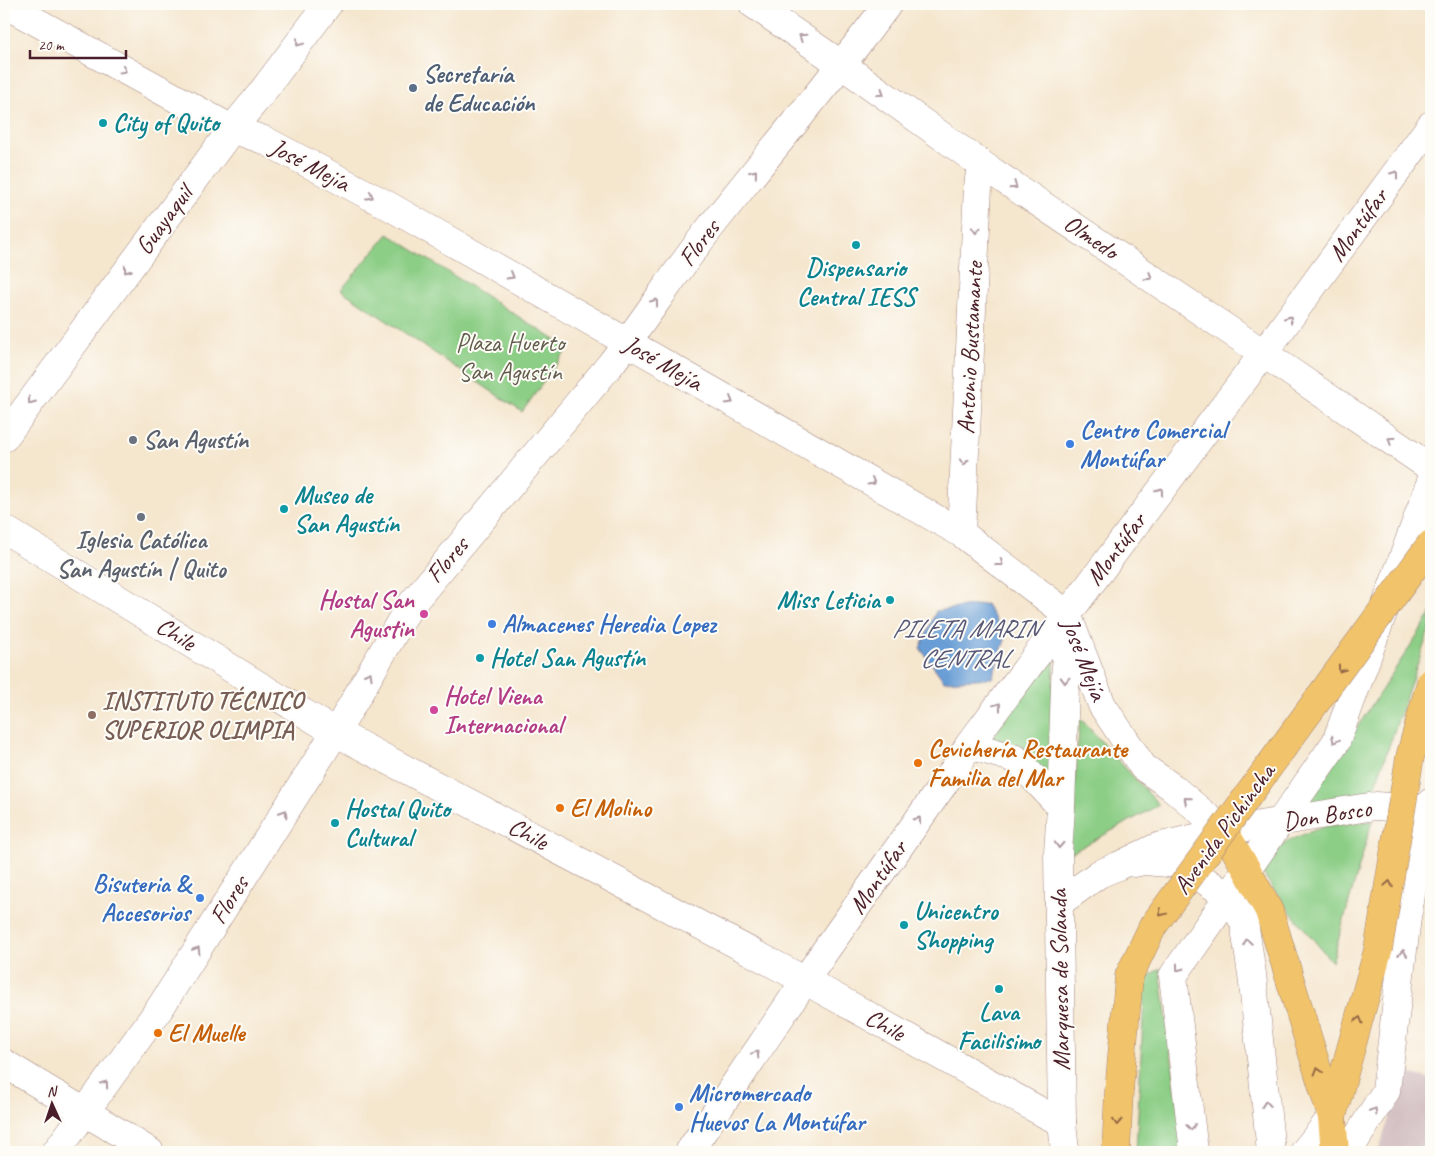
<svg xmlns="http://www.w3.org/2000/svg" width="1435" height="1156" font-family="Caveat,sans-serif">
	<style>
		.industrial { fill: #d2bec1 }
		.green { fill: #8cce86; stroke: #6b7658 }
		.water { fill: #689dd5; stroke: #595e80 }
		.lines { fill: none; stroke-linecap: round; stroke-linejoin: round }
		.minor-casing { stroke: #a0827c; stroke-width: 29 }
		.major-casing { stroke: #a0827c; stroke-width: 29 }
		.minor { stroke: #fff; stroke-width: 28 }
		.major { stroke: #f1c36a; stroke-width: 28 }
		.major-bridge-casing { stroke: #a0827c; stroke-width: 29; stroke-linecap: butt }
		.major-bridge { stroke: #f1c36a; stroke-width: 28 }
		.oneway { stroke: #ae9aa0 }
		.oneway2 { stroke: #956947 }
		.service-dot { fill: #5c6f8a; stroke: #fdfcf7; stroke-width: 2 }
		.culture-dot { fill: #0f9aa8; stroke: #fdfcf7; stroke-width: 2 }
		.worship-dot { fill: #6b7280; stroke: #fdfcf7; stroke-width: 2 }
		.shop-dot { fill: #3f7fe0; stroke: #fdfcf7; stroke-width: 2 }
		.hotel-dot { fill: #d1479c; stroke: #fdfcf7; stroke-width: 2 }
		.education-dot { fill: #8d6e63; stroke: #fdfcf7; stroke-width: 2 }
		.food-dot { fill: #e8710a; stroke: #fdfcf7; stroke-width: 2 }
		.labels { text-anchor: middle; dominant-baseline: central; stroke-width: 4; stroke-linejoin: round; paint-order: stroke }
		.service-label { font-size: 25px; font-weight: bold; fill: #4e5e75; stroke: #fdfcf7; text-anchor: start }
		.culture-label { font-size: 25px; font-weight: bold; fill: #0d838f; stroke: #fdfcf7; text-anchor: start }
		.street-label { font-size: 25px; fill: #4a1f2b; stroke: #fdfcf7 }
		.park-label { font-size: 25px; fill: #615c4b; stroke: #fdfcf7 }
		.shop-label { font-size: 25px; font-weight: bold; fill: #366cbe; stroke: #fdfcf7; text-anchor: start }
		.worship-label { font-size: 25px; font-weight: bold; fill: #5b616d; stroke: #fdfcf7; text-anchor: start }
		.hotel-label { font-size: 25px; font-weight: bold; fill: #b23c85; stroke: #fdfcf7; text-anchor: end }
		.education-label { font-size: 25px; font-weight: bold; fill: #785e54; stroke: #fdfcf7; text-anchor: start }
		.food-label { font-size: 25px; font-weight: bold; fill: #c56008; stroke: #fdfcf7; text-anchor: start }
		.water-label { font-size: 26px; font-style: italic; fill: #585877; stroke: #fdfcf7 }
	</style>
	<rect width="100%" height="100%" fill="#fdfcf7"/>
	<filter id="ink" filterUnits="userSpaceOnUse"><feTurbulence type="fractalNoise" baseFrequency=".02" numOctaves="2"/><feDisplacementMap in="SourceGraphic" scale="10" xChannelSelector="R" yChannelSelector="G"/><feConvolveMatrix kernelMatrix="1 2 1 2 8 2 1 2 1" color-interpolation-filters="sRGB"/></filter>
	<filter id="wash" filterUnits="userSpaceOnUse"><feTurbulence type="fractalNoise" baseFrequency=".0096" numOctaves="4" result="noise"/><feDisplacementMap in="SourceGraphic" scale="20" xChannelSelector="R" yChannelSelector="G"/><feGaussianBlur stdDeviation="1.12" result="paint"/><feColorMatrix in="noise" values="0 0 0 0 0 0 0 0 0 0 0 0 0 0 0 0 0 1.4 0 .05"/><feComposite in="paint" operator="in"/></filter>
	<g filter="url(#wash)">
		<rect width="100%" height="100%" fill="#f5e6ce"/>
		<polygon class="industrial" points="1404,1072 1431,1079 1431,1152 1378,1152"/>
		<g class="green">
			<polygon points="388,234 568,348 522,412 341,290"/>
			<polygon points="1431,614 1431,625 1373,792 1304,809"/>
			<polygon points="1055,646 1049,781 1022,746 991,739"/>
			<polygon points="1080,718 1159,805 1069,854"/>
			<polygon points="1372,821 1332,962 1283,903 1261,871 1287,841 1325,826"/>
			<polygon points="1160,968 1184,1152 1136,1152 1145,979"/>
		</g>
		<polygon class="water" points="986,604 1006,637 992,678 944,681 920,648 936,611"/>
	</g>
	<g filter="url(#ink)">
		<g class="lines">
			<defs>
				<g id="minor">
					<path id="s1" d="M 4,4 L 232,129 L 264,140 L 389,206 L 961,533 L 1067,614 L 1102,705 L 1143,767 L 1172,787 L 1224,831"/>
					<polyline points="753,4 842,65 981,164 1263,353 1431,468"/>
					<polyline points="4,438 232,129 260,95 328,4"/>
					<polyline points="4,529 335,732 806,981 1047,1115 1062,1122"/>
					<polyline points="961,533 978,187 981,164"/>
					<polyline points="969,745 1016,759 1061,807 1058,853 1062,1122 1065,1152"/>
					<polyline points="1061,807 1067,625"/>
					<polyline points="1134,863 1144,861 1181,864 1229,897 1244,922 1252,974 1271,1152"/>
					<polyline points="1059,903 1099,874 1118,866 1157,847 1224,831 1362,808 1376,806 1427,810 1431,813"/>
					<path d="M 4,1063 C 52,1093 102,1121 150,1152"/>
					<path d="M 56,1152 L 160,1008 L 342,722 L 409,607 L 610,365 C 643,322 673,276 706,233 C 766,156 830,82 888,4"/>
					<polyline points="689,1152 823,954 955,768 969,745 1255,365 1431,125"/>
					<polyline points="1194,1152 1173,976 1336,742 1431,481"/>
					<polyline points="1304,1152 1332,1117"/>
					<polyline points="1348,1152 1386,1091 1407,917 1427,810 1431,802"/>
				</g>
				<g id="major">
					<polyline points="1224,831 1247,870 1269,911 1332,1117"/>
					<polyline points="1116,1152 1119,1091"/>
					<polyline points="1335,1152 1332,1117 1378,950"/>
				</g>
			</defs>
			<use href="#minor" class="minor-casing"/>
			<use href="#major" class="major-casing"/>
			<use href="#minor" class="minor"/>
			<use href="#major" class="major"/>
			<defs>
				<g id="major-bridge">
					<polyline points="1378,950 1410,757 1431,682"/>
					<polyline points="1119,1091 1129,976 1153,926 1431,544"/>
				</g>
			</defs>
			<use href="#major-bridge" class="major-bridge-casing"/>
			<use href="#major-bridge" class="major-bridge"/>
		</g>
		<defs><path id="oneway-chevron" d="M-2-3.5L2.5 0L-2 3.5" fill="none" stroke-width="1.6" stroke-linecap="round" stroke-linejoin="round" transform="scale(1.25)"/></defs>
		<g class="oneway">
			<use href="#oneway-chevron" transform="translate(802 37) rotate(-146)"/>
			<use href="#oneway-chevron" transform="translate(299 43) rotate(127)"/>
			<use href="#oneway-chevron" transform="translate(123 70) rotate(29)"/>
			<use href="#oneway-chevron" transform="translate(881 93) rotate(36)"/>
			<use href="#oneway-chevron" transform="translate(754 173) rotate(-51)"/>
			<use href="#oneway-chevron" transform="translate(1395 174) rotate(-54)"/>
			<use href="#oneway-chevron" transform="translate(1014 186) rotate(34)"/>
			<use href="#oneway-chevron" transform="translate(370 196) rotate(28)"/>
			<use href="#oneway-chevron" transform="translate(976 230) rotate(93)"/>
			<use href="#oneway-chevron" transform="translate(127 270) rotate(126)"/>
			<use href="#oneway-chevron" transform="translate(511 276) rotate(30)"/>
			<use href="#oneway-chevron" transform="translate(1149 277) rotate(34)"/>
			<use href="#oneway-chevron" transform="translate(655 302) rotate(-54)"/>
			<use href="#oneway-chevron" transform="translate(1289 319) rotate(-54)"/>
			<use href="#oneway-chevron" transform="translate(31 401) rotate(126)"/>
			<use href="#oneway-chevron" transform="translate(730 401) rotate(30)"/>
			<use href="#oneway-chevron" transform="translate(1391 440) rotate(-146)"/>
			<use href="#oneway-chevron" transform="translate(964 462) rotate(93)"/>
			<use href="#oneway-chevron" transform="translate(872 482) rotate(30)"/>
			<use href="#oneway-chevron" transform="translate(1160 491) rotate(-53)"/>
			<use href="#oneway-chevron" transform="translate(1000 563) rotate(37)"/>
			<use href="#oneway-chevron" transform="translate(369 675) rotate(-60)"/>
			<use href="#oneway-chevron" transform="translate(1065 680) rotate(92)"/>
			<use href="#oneway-chevron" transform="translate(998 706) rotate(-53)"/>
			<use href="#oneway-chevron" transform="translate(1335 740) rotate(116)"/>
			<use href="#oneway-chevron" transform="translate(1187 800) rotate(-139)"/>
			<use href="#oneway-chevron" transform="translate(284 813) rotate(-58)"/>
			<use href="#oneway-chevron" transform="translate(918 820) rotate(-55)"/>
			<use href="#oneway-chevron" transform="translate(1059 845) rotate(93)"/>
			<use href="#oneway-chevron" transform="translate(1247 942) rotate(-99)"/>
			<use href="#oneway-chevron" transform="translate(197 950) rotate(-58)"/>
			<use href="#oneway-chevron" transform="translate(1403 953) rotate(-83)"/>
			<use href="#oneway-chevron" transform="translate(1179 968) rotate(126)"/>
			<use href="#oneway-chevron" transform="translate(756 1054) rotate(-56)"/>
			<use href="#oneway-chevron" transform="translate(105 1084) rotate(-55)"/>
			<use href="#oneway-chevron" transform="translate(1266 1104) rotate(-96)"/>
			<use href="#oneway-chevron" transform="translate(1374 1111) rotate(-58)"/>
			<use href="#oneway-chevron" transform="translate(1191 1127) rotate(83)"/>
		</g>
		<g class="oneway2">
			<use href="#oneway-chevron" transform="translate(1341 669) rotate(126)"/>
			<use href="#oneway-chevron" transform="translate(1389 884) rotate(-80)"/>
			<use href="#oneway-chevron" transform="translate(1162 913) rotate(127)"/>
			<use href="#oneway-chevron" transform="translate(1359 1020) rotate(-75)"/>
			<use href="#oneway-chevron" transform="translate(1318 1071) rotate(-107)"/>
			<use href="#oneway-chevron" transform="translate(1117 1122) rotate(93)"/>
		</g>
	</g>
	<circle class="service-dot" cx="413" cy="88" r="5"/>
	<g class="culture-dot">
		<circle cx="103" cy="123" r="5"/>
		<circle cx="856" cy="245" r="5"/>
		<circle cx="284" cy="509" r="5"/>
		<circle cx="890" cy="600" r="5"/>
		<circle cx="480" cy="658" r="5"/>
		<circle cx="335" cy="823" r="5"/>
		<circle cx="904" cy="925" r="5"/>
		<circle cx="999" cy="989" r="5"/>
	</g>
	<g class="worship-dot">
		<circle cx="133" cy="440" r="5"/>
		<circle cx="141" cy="517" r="5"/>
	</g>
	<g class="shop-dot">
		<circle cx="1070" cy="444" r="5"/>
		<circle cx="492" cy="624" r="5"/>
		<circle cx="200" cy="898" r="5"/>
		<circle cx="679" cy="1107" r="5"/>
	</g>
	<g class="hotel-dot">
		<circle cx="424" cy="614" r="5"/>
		<circle cx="434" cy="710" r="5"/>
	</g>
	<circle class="education-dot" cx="92" cy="715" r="5"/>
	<g class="food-dot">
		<circle cx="918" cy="763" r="5"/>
		<circle cx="560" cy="808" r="5"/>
		<circle cx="158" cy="1033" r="5"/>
	</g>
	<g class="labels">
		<g class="service-label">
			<text x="423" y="74">Secretaría<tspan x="423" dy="29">de Educación</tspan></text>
		</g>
		<g class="culture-label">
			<text x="113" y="123">City of Quito</text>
			<text x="856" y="268" text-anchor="middle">Dispensario<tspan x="856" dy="29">Central IESS</tspan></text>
			<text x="294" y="495">Museo de<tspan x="294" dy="29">San Agustín</tspan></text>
			<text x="880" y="600" text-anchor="end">Miss Leticia</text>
			<text x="490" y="658">Hotel San Agustín</text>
			<text x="345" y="809">Hostal Quito<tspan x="345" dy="29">Cultural</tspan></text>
			<text x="914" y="911">Unicentro<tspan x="914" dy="29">Shopping</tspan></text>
			<text x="999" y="1012" text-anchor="middle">Lava<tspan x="999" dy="29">Facilisimo</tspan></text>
		</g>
		<g class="street-label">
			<text transform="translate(310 165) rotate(28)">José Mejía</text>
			<text transform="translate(164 220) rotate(-54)">Guayaquil</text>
			<text transform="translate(1358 225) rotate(-54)">Montúfar</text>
			<text transform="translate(1091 237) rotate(34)">Olmedo</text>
			<text transform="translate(699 243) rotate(-53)">Flores</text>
			<text transform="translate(970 348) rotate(-87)">Antonio Bustamante</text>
			<text transform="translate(663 363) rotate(30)">José Mejía</text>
			<text transform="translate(1116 549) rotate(-53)">Montúfar</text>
			<text transform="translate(447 560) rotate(-50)">Flores</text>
			<text transform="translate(176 634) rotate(32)">Chile</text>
			<text stroke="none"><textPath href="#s1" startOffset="1276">José Mejía</textPath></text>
			<text transform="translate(1327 815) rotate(-9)">Don Bosco</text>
			<text transform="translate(1224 829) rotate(-54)">Avenida Pichincha</text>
			<text transform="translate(528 834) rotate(28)">Chile</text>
			<text transform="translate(878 877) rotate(-55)">Montúfar</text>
			<text transform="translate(229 900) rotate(-58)">Flores</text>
			<text transform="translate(1060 980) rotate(-91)">Marquesa de Solanda</text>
			<text transform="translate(885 1025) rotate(29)">Chile</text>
		</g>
		<g class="park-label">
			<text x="510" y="343">Plaza Huerto<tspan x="510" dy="29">San Agustín</tspan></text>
		</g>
		<g class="shop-label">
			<text x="1080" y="430">Centro Comercial<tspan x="1080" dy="29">Montúfar</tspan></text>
			<text x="502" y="624">Almacenes Heredia Lopez</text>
			<text x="190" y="884" text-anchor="end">Bisuteria &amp;<tspan x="190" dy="29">Accesorios</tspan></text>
			<text x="689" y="1093">Micromercado<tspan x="689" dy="29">Huevos La Montúfar</tspan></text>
		</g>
		<g class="worship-label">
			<text x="143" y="440">San Agustín</text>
			<text x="141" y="540" text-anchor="middle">Iglesia Católica<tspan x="141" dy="29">San Agustín | Quito</tspan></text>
		</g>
		<g class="hotel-label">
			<text x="414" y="600">Hostal San<tspan x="414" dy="29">Agustin</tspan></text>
			<text x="444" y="696" text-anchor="start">Hotel Viena<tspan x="444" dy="29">Internacional</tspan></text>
		</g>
		<g class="education-label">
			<text x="102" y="701">INSTITUTO TÉCNICO<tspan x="102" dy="29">SUPERIOR OLIMPIA</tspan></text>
		</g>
		<g class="food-label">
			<text x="928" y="749">Cevichería Restaurante<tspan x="928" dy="29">Familia del Mar</tspan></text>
			<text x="570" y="808">El Molino</text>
			<text x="168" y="1033">El Muelle</text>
		</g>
		<g class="water-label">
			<text x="965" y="628">PILETA MARIN<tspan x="965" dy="30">CENTRAL</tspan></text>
		</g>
	</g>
	<rect width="1435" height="1156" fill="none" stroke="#fdfcf7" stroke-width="20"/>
	<g transform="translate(52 1104) rotate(357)" stroke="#fdfcf7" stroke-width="4" paint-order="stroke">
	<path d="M0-4L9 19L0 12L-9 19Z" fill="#4a1f2b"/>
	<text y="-8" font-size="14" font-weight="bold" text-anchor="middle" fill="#4a1f2b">N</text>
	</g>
	<path d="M30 50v8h96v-8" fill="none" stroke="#4a1f2b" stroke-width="2.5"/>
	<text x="38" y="50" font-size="15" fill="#4a1f2b" stroke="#fdfcf7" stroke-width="4" paint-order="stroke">20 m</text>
</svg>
